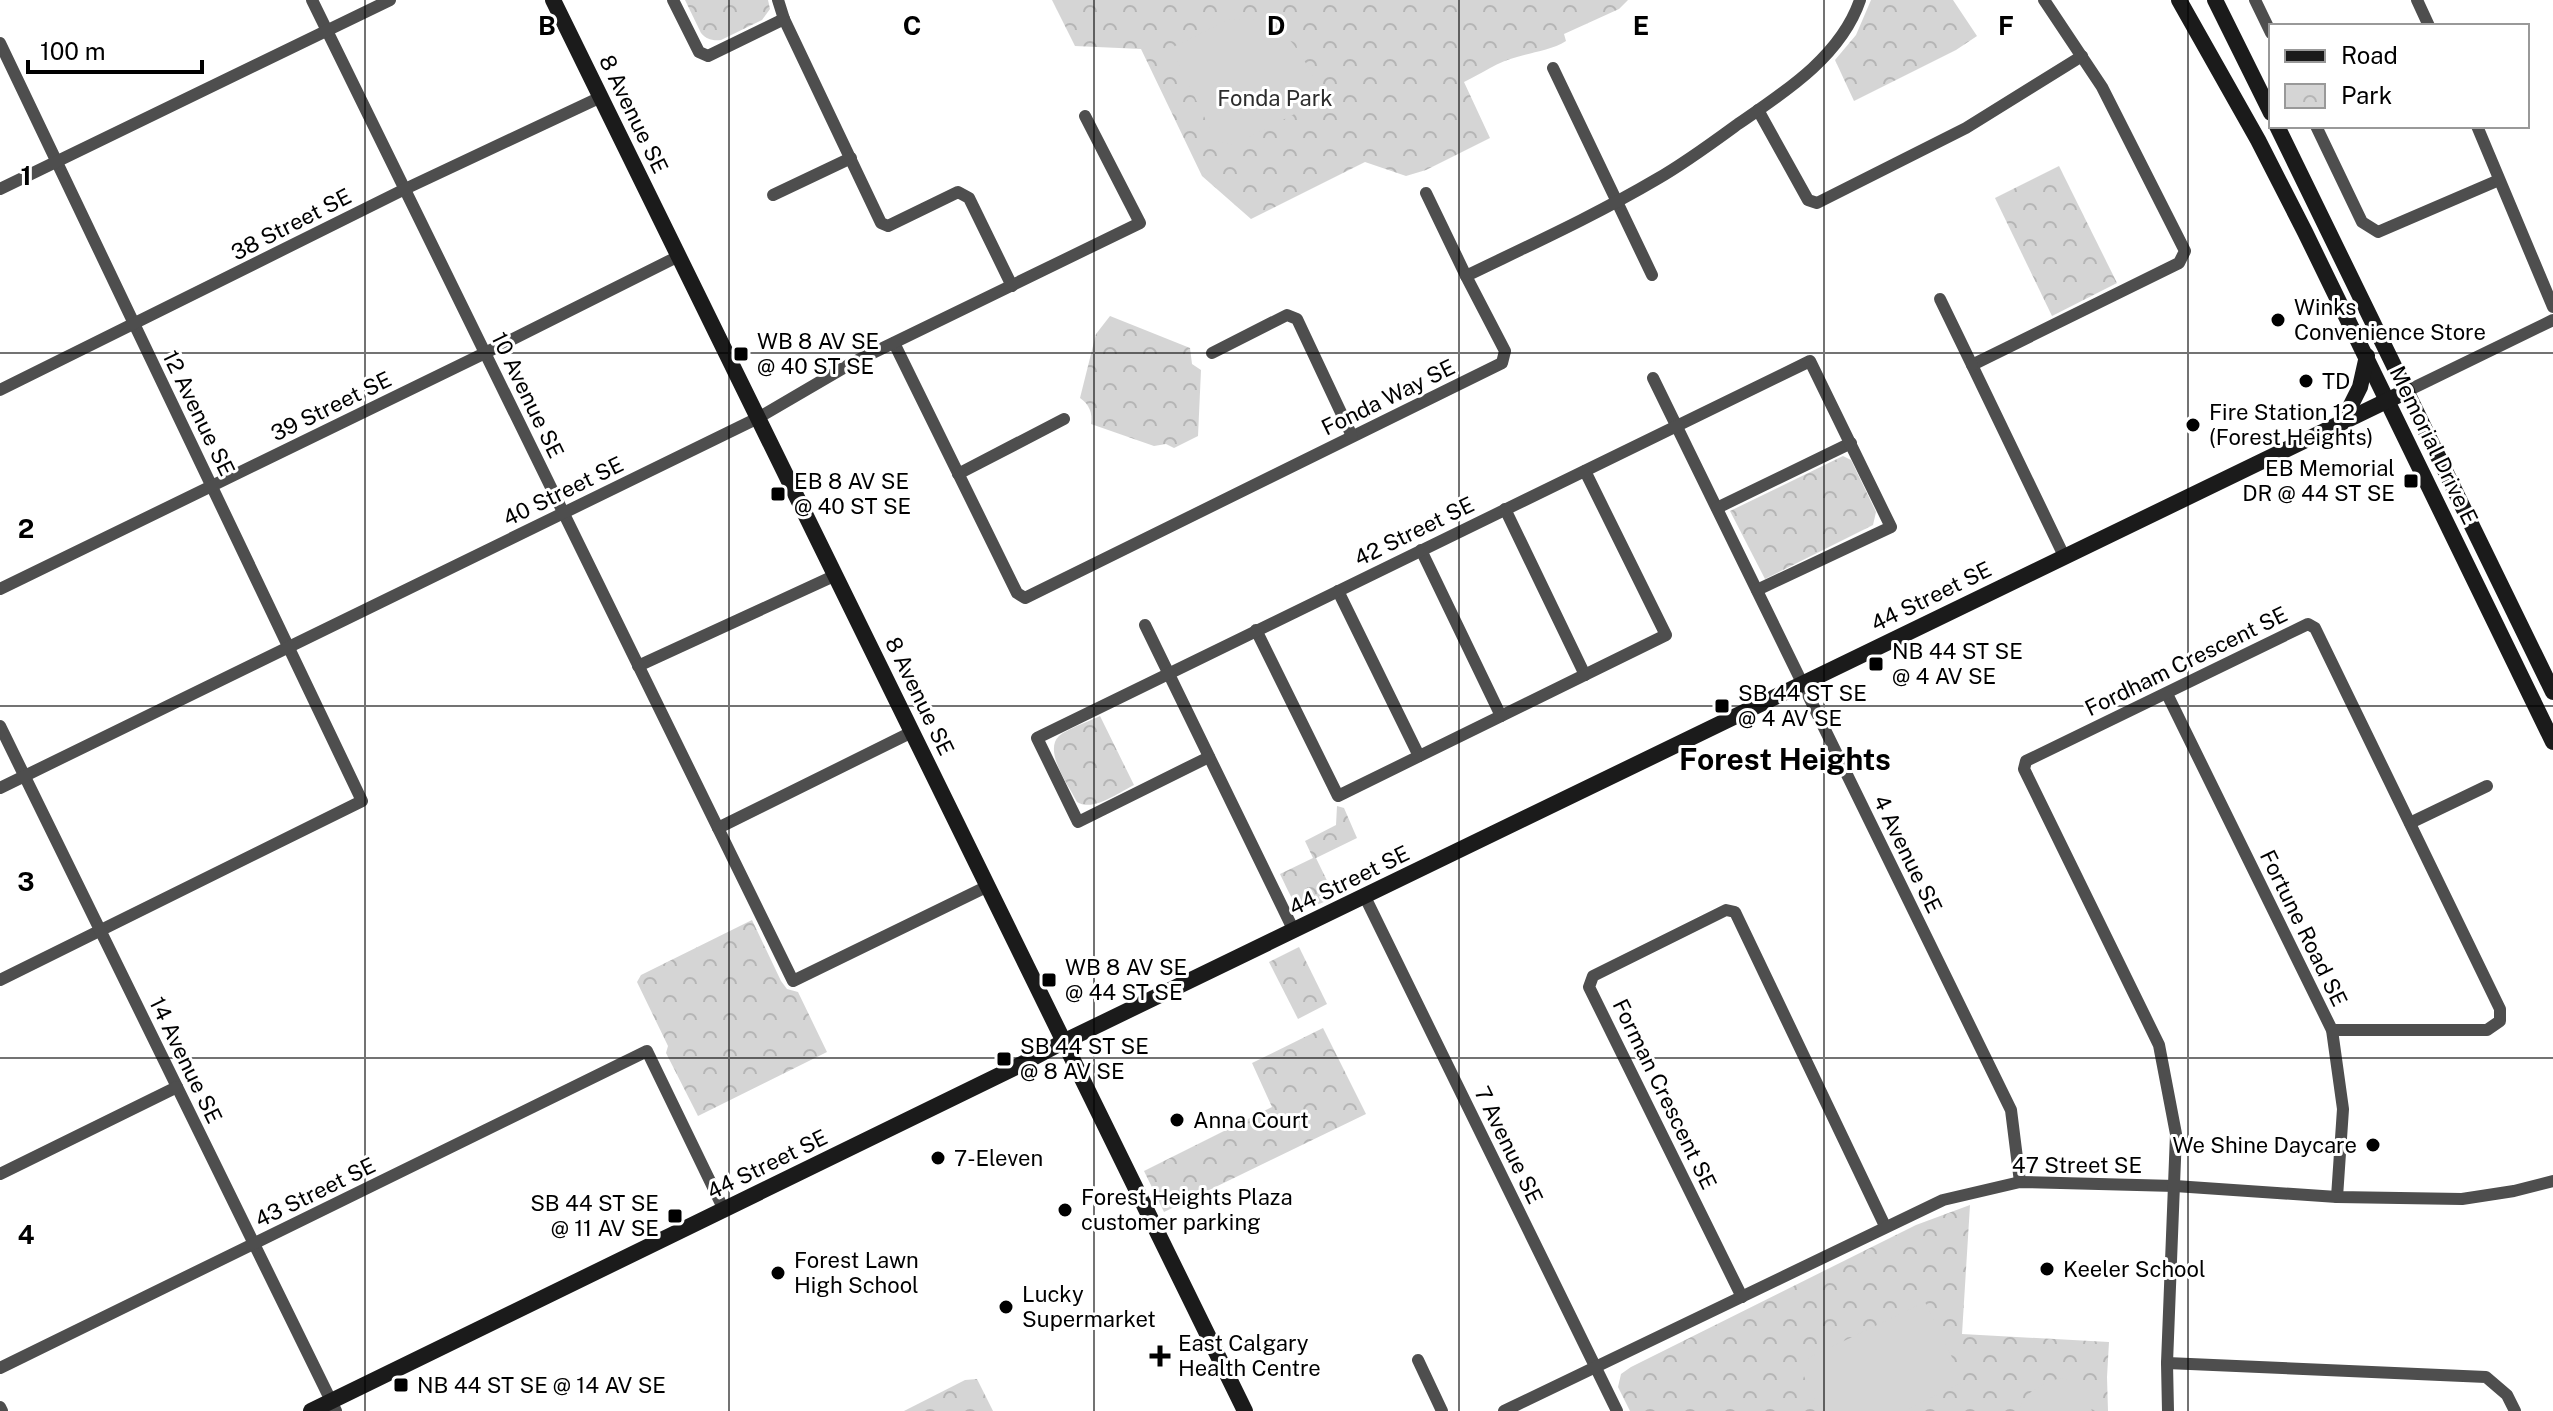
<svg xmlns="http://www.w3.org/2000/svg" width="2553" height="1411" font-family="'Public Sans',sans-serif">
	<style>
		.park { fill: url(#park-crowns) }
		.pitch { fill: #d5d5d5 }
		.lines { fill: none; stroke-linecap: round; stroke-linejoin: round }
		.street { stroke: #4e4e4e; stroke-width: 12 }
		.secondary { stroke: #1b1b1b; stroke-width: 16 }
		.grid { fill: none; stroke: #000; stroke-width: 2; stroke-opacity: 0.55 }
		.poi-dot { fill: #000; stroke: #fff; stroke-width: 3 }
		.labels { text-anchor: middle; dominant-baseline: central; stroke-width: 6; stroke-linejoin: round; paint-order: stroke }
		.park-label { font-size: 22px; fill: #2c2c2c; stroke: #fff }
		.street-label { font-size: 22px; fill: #000; stroke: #fff }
		.poi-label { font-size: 22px; fill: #000; stroke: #fff; text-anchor: start }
		.district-label { font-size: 30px; font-weight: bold; fill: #000; stroke: #fff }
		.grid-label { font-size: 26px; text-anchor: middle; font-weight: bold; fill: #000; stroke: #fff; stroke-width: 6; stroke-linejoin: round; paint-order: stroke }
	</style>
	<defs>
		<pattern id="park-crowns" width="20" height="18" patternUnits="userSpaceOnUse" patternTransform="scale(2)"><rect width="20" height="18" fill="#d5d5d5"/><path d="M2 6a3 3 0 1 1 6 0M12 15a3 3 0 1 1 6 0" fill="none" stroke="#b5b5b5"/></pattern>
	</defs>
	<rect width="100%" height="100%" fill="#fff"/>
	<g class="park">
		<path d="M 685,0 L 768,0 L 770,9 L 762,20 L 721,40 C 712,41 706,39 701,33 Z"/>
		<path d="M 1052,0 L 1628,0 L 1619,9 L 1564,34 L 1566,41 C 1552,50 1533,52 1517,57 C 1499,61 1481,74 1464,82 L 1490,138 L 1426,170 L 1406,176 L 1365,162 L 1251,219 L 1202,176 L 1141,49 L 1075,46 Z"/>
		<polygon points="1871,0 1953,0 1977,36 1956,50 1854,101 1835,60 1856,35"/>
		<polygon points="2059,166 2117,283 2052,316 1995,198"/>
		<path d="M 1110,316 L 1190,348 L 1192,364 L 1201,370 L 1198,436 L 1174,448 L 1166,444 L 1154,446 L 1091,424 C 1093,413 1089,404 1080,398 L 1096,334 Z"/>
		<polygon points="1843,456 1851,460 1876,512 1873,525 1765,579 1730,511"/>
		<path d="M 1100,716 L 1134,785 C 1118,793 1093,812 1077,802 C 1069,786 1043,751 1059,736 C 1067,729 1090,721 1100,716 Z"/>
		<path d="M 1337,806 L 1344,808 L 1357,838 L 1316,858 L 1335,897 C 1296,915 1298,911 1280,874 L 1313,858 L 1305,841 L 1336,825 Z"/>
		<polygon points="752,920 781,981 787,989 798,992 827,1052 698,1116 666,1053 668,1046 637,982 641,975"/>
		<polygon points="1299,947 1327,1004 1298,1019 1269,962"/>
		<polygon points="1323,1028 1366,1114 1164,1212 1144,1171 1272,1107 1252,1063"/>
		<polygon points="1970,1205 1962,1334 2109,1342 2107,1377 2108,1411 1630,1411 1618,1387 1621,1374 1631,1367 1916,1225"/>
		<polygon points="977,1379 993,1411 904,1411 965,1380"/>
	</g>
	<g class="pitch">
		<path d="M 1228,20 C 1237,20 1246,19 1254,20 C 1294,27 1308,68 1324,99 L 1234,145 L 1216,141 L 1171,48 Z"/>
		<polygon points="1925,1302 1964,1382 1903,1411 1820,1411 1798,1363"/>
		<path d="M 2061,1378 L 2080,1383 L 2092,1411 L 2019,1411 C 2022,1392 2044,1383 2061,1378 Z"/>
	</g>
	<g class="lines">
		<g class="street">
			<polyline points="312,0 793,981 988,886"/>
			<polyline points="673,0 699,52 708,56 784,19"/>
			<polyline points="778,0 784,19 881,223 888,226 958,192 969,198 1012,286"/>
			<polyline points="2044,0 2102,87 2185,251 2179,263 1972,365 2064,556"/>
			<polyline points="2255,0 2271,33"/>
			<polyline points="2417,0 2429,26"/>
			<polyline points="0,43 362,801 0,980"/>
			<polyline points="1553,68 1652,275"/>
			<polyline points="1758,110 1808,200 1817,203 1966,128 2082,56"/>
			<polyline points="2316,126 2362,222 2378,232 2499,180"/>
			<polyline points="2477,126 2553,307"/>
			<polyline points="0,189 390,0"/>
			<polyline points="1426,193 1466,276"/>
			<polyline points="773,195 851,158"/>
			<polyline points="1940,299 1972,365"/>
			<path d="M 894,343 L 1017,593 L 1025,598 L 1502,363 L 1505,351 L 1466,276 C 1530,245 1596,215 1657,179 C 1685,163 1712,143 1738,124 C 1785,92 1841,56 1860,0"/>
			<polyline points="1212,353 1287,315 1297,319 1352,436"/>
			<polyline points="1653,378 2011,1110 2020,1182"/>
			<polyline points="0,390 405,189 601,97"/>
			<polyline points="2407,391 2553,320"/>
			<polyline points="958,474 1064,419"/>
			<polyline points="1717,508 1851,443"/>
			<polyline points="1505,509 1585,675"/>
			<polyline points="1421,550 1501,716"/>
			<polyline points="0,589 485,353 679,256"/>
			<polyline points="1338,591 1419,756"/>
			<polyline points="1145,625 1294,931"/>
			<polyline points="1256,630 1338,796 1666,635 1585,471"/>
			<polyline points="638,666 836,575"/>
			<polyline points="2167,694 2332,1030 2343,1109 2337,1197"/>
			<polyline points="0,726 336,1411"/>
			<polyline points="1209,757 1078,822 1037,738 1810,361 1891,527 1757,590"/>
			<polyline points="0,788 758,418 852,363 1140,223 1085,116"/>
			<polyline points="2410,823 2487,786"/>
			<polyline points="718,828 912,732"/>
			<polyline points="1365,897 1617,1411"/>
			<polyline points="0,1174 177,1087"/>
			<polyline points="1742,1297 1589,987 1593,976 1726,910 1735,912 1885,1226"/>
			<polyline points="1418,1360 1442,1411"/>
			<polyline points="2167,1363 2486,1377 2507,1395 2515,1411"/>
			<polyline points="0,1368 647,1051 724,1210"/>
			<polyline points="0,1407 2,1411"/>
			<polyline points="1504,1411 1943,1200 2020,1182 2175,1186 2337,1197 2462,1199 2514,1191 2553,1181"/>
			<polyline points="2168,1411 2167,1363 2176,1134 2159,1045 2024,769 2026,761 2308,624 2315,628 2500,1009 2500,1021 2487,1030 2332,1030"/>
		</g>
		<g class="secondary">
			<polyline points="553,0 1245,1411"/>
			<polyline points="2179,0 2258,140 2305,232 2553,742"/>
			<polyline points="2215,0 2271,113"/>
			<polyline points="2277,126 2553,692"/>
			<polyline points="2343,421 2360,387 2367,356"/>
			<polyline points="311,1411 1014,1068 1065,1041 2407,391"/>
		</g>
	</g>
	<path class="grid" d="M 365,0 L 365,1411M 729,0 L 729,1411M 1094,0 L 1094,1411M 1459,0 L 1459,1411M 1824,0 L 1824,1411M 2188,0 L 2188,1411M 0,353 L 2553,353M 0,706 L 2553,706M 0,1058 L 2553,1058"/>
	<g class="poi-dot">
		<circle cx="2278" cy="320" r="8"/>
		<rect x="733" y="346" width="16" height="16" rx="4"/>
		<circle cx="2306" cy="381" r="8"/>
		<circle cx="2193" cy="425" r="8"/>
		<rect x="2403" y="473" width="16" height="16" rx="4"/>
		<rect x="770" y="486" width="16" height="16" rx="4"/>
		<rect x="1868" y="656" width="16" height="16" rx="4"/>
		<rect x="1714" y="698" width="16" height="16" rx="4"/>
		<rect x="1041" y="972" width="16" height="16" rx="4"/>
		<rect x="996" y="1051" width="16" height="16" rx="4"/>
		<circle cx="1177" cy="1120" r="8"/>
		<circle cx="2373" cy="1145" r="8"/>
		<circle cx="938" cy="1158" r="8"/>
		<circle cx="1065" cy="1210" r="8"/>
		<rect x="667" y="1208" width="16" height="16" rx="4"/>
		<circle cx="2047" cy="1269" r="8"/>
		<circle cx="778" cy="1273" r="8"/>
		<circle cx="1006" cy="1307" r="8"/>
		<path d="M1156 1344h8v8h8v8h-8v8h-8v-8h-8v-8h8z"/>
		<rect x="393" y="1377" width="16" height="16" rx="4"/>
	</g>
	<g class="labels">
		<g class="park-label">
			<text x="1275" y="98">Fonda Park</text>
		</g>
		<g class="street-label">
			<text transform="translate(634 114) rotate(64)">8 Avenue SE</text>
			<text transform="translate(291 224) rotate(-27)">38 Street SE</text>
			<text transform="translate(528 395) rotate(64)">10 Avenue SE</text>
			<text transform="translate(1388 397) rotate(-26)">Fonda Way SE</text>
			<text transform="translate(331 406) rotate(-26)">39 Street SE</text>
			<text transform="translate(199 413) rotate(64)">12 Avenue SE</text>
			<text transform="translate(2434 445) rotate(64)">Memorial Drive E</text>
			<text transform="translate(563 491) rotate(-26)">40 Street SE</text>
			<text transform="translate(1414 531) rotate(-26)">42 Street SE</text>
			<text transform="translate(1931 596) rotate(-26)">44 Street SE</text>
			<text transform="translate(2186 661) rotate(-26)">Fordham Crescent SE</text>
			<text transform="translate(920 696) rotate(64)">8 Avenue SE</text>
			<text transform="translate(1908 854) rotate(64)">4 Avenue SE</text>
			<text transform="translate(1349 880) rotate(-26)">44 Street SE</text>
			<text transform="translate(2304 928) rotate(64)">Fortune Road SE</text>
			<text transform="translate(186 1060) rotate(64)">14 Avenue SE</text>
			<text transform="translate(1665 1094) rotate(64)">Forman Crescent SE</text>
			<text transform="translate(1509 1145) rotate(64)">7 Avenue SE</text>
			<text transform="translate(767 1164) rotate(-26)">44 Street SE</text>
			<text x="2077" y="1165">47 Street SE</text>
			<text transform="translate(315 1192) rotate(-26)">43 Street SE</text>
		</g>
		<g class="poi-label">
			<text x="2294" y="307">Winks<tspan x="2294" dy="25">Convenience Store</tspan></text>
			<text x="757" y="341">WB 8 AV SE<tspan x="757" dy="25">@ 40 ST SE</tspan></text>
			<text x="2322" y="381">TD</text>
			<text x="2209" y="412">Fire Station 12<tspan x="2209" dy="25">(Forest Heights)</tspan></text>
			<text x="2395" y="468" text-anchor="end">EB Memorial<tspan x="2395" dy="25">DR @ 44 ST SE</tspan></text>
			<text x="794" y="481">EB 8 AV SE<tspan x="794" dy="25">@ 40 ST SE</tspan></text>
			<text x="1892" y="651">NB 44 ST SE<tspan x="1892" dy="25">@ 4 AV SE</tspan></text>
			<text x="1738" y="693">SB 44 ST SE<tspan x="1738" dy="25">@ 4 AV SE</tspan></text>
			<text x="1065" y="967">WB 8 AV SE<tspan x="1065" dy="25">@ 44 ST SE</tspan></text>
			<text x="1020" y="1046">SB 44 ST SE<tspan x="1020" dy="25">@ 8 AV SE</tspan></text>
			<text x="1193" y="1120">Anna Court</text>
			<text x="2357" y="1145" text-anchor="end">We Shine Daycare</text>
			<text x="954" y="1158">7-Eleven</text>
			<text x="1081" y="1197">Forest Heights Plaza<tspan x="1081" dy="25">customer parking</tspan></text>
			<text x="659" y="1203" text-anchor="end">SB 44 ST SE<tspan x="659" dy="25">@ 11 AV SE</tspan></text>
			<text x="794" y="1260">Forest Lawn<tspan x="794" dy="25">High School</tspan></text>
			<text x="2063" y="1269">Keeler School</text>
			<text x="1022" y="1294">Lucky<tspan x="1022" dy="25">Supermarket</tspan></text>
			<text x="1178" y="1343">East Calgary<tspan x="1178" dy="25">Health Centre</tspan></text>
			<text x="417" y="1385">NB 44 ST SE @ 14 AV SE</text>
		</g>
		<g class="district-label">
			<text x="1785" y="759">Forest Heights</text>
		</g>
	</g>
	<g class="grid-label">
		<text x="547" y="35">B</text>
		<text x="912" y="35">C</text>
		<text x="1276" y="35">D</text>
		<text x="1641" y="35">E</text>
		<text x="2006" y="35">F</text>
		<text x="26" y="185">1</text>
		<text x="26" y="538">2</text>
		<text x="26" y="891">3</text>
		<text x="26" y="1244">4</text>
	</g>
	<rect x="2269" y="24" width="260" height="104" fill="#ffffff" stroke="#999999" stroke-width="2"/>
	<rect x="2285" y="50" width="40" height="12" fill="#1b1b1b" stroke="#999999" stroke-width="2"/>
	<text x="2341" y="64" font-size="24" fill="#000000">Road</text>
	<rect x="2285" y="84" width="40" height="24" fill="url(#park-crowns)" stroke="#999999" stroke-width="2"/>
	<text x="2341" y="104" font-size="24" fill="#000000">Park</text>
	<path d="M28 60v12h174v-12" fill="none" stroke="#000000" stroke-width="4"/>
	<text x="40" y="60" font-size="24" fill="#000000" stroke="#ffffff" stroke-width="6" paint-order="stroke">100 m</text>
</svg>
